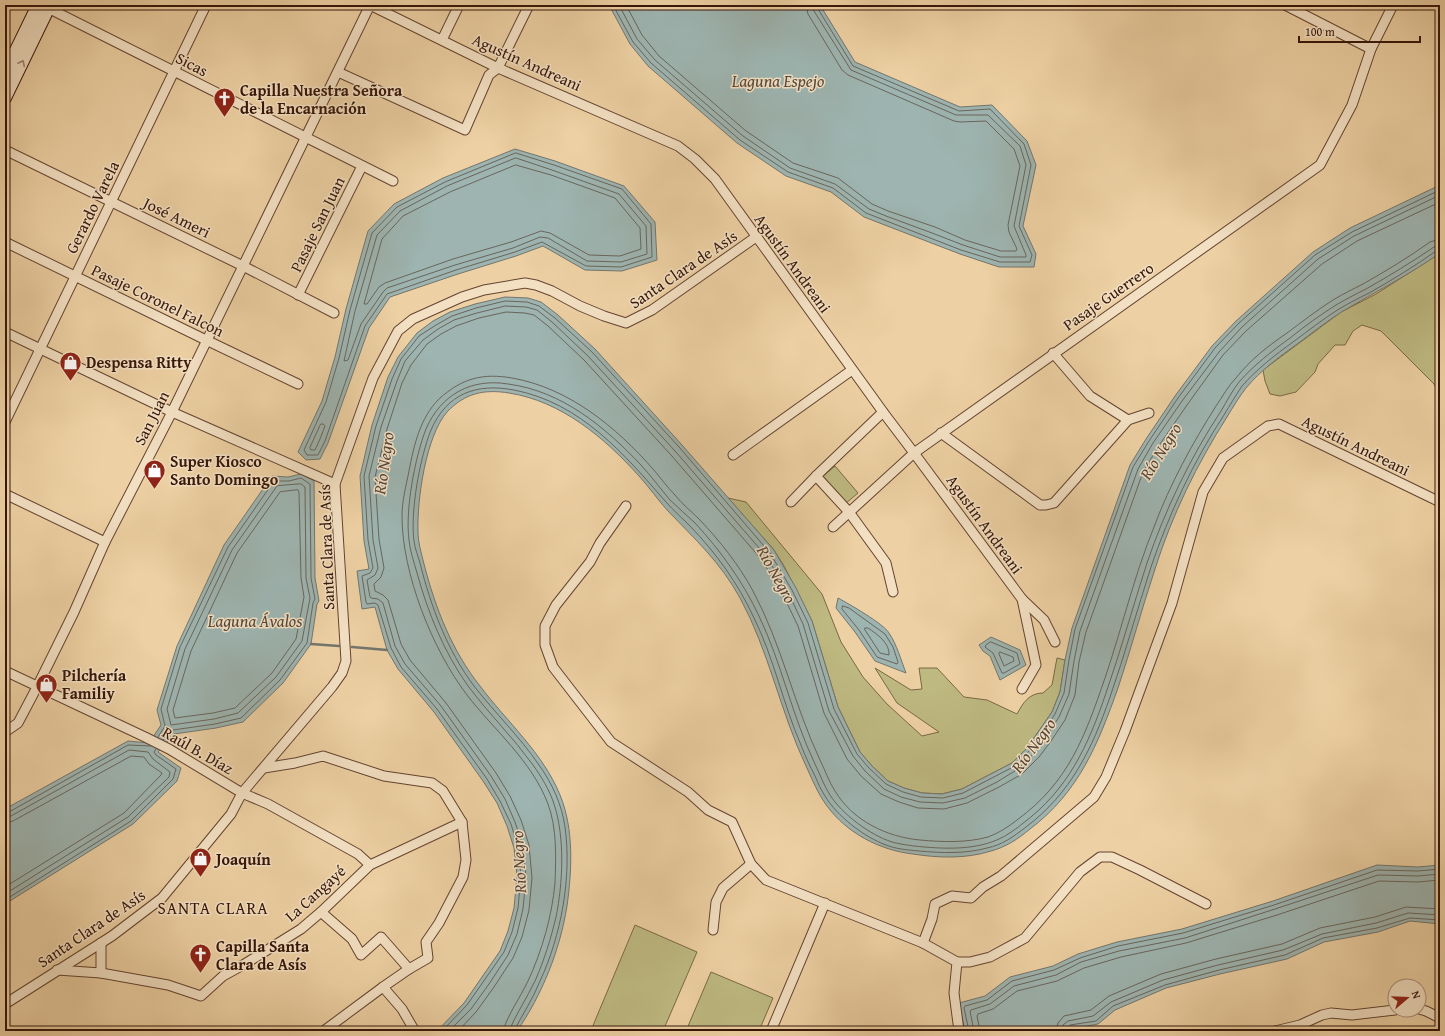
<svg xmlns="http://www.w3.org/2000/svg" width="1445" height="1036" font-family="'Gentium Book Plus',serif">
	<style>
		.green { fill: #beb981; stroke: #7a6845 }
		.water { fill: #9db4b0; stroke: #74756d }
		.lines { fill: none; stroke-linecap: round; stroke-linejoin: round }
		.shore { stroke: #6a655c; stroke-width: 1 }
		.stream { stroke: #74756d; stroke-width: 2.5 }
		.minor-casing { stroke: #644430; stroke-width: 11 }
		.secondary-casing { stroke: #361609; stroke-width: 14 }
		.minor { stroke: #f3e0c3; stroke-width: 9 }
		.secondary { stroke: #f3e0c3; stroke-width: 12 }
		.oneway { stroke: #9e856f }
		.labels { text-anchor: middle; dominant-baseline: central; stroke-width: 3; stroke-linejoin: round; paint-order: stroke }
		.street-label { font-size: 16px; fill: #361609; stroke: #f3e0c3 }
		.poi-label { font-size: 16px; font-weight: bold; fill: #361609; stroke: #f3e0c3; text-anchor: start }
		.water-label { font-size: 17px; font-style: italic; fill: #55453b; stroke: #f3e0c3 }
		.neighbourhood-label { font-size: 17px; letter-spacing: 1px; fill: #361609; stroke: #f3e0c3 }
	</style>
	<rect width="100%" height="100%" fill="#edd0a3"/>
	<filter id="stains"><feTurbulence type="fractalNoise" baseFrequency=".005" numOctaves="4"/><feColorMatrix values="0 0 0 0 .2 0 0 0 0 .09 0 0 0 0 .02 0 0 0 .5 -.17"/></filter>
	<radialGradient id="worn" r=".72"><stop offset=".6" stop-color="#630" stop-opacity="0"/><stop offset="1" stop-color="#630" stop-opacity=".3"/></radialGradient>
	<g class="green">
		<polygon points="1440,253 1440,395 1434,384 1381,331 1362,325 1353,331 1345,345 1335,345 1318,364 1315,372 1296,392 1280,396 1270,394 1265,381 1263,370 1341,312 1376,294"/>
		<polygon points="835,466 858,493 845,504 822,477"/>
		<path d="M 728,498 L 746,502 L 822,594 L 841,642 L 863,677 L 887,704 L 922,736 L 939,732 L 897,703 L 875,668 L 911,690 L 922,689 L 919,668 L 937,668 L 964,697 L 987,700 L 1017,714 C 1023,703 1029,693 1043,693 L 1052,685 L 1057,658 L 1065,660 L 1060,692 L 1052,712 L 1027,748 L 1012,763 L 962,789 L 942,794 L 922,793 L 904,788 L 888,781 L 872,766 L 860,752 L 838,707 L 812,621 L 784,566 L 774,550 Z"/>
		<polygon points="635,925 697,952 663,1031 599,1031 592,1028"/>
		<polygon points="711,972 773,998 759,1031 686,1031"/>
	</g>
	<g class="water">
		<polygon points="609,5 820,5 855,62 960,107 992,105 1027,141 1036,165 1023,226 1036,254 1034,267 999,267 960,254 864,217 831,192 786,176 737,143 648,66 630,44"/>
		<polygon points="515,149 555,161 624,186 655,222 657,260 622,271 585,270 543,246 516,256 458,274 390,297 369,328 328,443 320,459 306,460 298,452 322,401 335,357 346,309 368,231 394,204 443,178"/>
		<path d="M 1440,185 L 1440,253 C 1409,275 1375,292 1343,311 C 1327,321 1312,333 1297,344 C 1279,357 1260,371 1246,388 C 1239,397 1233,407 1227,417 C 1197,464 1172,515 1155,569 C 1142,608 1131,649 1118,688 C 1098,744 1079,792 1030,829 C 1018,839 1006,847 991,851 C 966,859 938,858 913,854 C 879,850 847,833 827,806 C 818,794 812,779 806,766 C 780,711 769,651 740,598 C 721,563 695,539 668,511 C 658,500 649,487 639,476 C 605,438 561,401 509,393 C 484,389 465,393 447,412 C 426,436 417,499 418,531 C 418,542 421,552 424,564 C 435,607 452,651 480,686 C 507,722 543,753 560,795 C 574,829 572,870 567,906 C 560,950 542,995 517,1031 L 437,1031 L 464,1003 L 500,951 L 508,931 L 514,908 L 517,876 L 514,848 L 507,826 L 497,803 L 483,781 L 434,712 L 398,669 L 387,650 L 375,607 L 362,609 L 357,571 L 369,569 L 364,541 L 360,476 L 372,425 L 388,377 L 398,357 L 417,333 L 433,321 L 450,312 L 475,304 L 505,297 L 528,298 L 541,302 L 558,315 L 595,349 L 682,445 L 774,550 L 796,588 L 812,621 L 838,707 L 860,752 L 872,766 L 888,781 L 904,788 L 922,793 L 942,794 L 962,789 L 1012,763 L 1027,748 L 1052,712 L 1060,692 L 1065,660 L 1072,628 L 1130,465 L 1146,439 L 1175,396 L 1212,346 L 1236,321 L 1313,252 L 1350,228 Z"/>
		<polygon points="301,474 314,481 315,578 319,601 317,604 311,644 283,683 243,722 216,728 174,734 158,752 181,768 177,781 133,824 5,904 5,809 128,741 149,743 161,725 157,710 177,646 224,545 272,476 288,477"/>
		<path d="M 838,598 C 849,604 884,624 889,633 C 897,645 901,660 906,673 L 875,661 L 855,632 L 836,608 Z"/>
		<polygon points="991,637 1020,650 1026,665 1000,680 990,656 983,651 979,645"/>
		<polygon points="1377,865 1418,867 1440,865 1440,924 1410,921 1378,932 1324,942 1287,959 1220,974 1166,988 1115,1010 1098,1024 1061,1031 965,1031 959,1003 985,996 1010,977 1053,966 1078,954 1117,942 1182,929 1273,901"/>
	</g>
	<g class="lines">
		<g class="shore">
			<polyline points="613,5 633,42 651,63 740,140 788,172 833,188 866,213 961,250 1000,262 1030,262 1032,255 1019,226 1031,165 1024,144 990,109 959,111 853,66 818,9 817,5"/>
			<polyline points="619,5 637,39 655,60 743,136 790,168 835,184 869,209 886,216 932,233 963,245 1000,257 1026,257 1026,255 1014,226 1026,165 1020,146 988,115 956,115 851,70 814,11 812,5"/>
			<polyline points="626,5 642,35 659,56 746,131 793,163 838,178 872,204 888,211 935,227 965,240 1001,251 1016,251 1017,249 1009,232 1008,225 1020,166 1014,149 986,121 960,122 954,121 848,75 842,70 808,14 806,5"/>
			<polygon points="516,153 554,165 622,189 651,224 652,257 621,267 586,266 542,242 515,252 456,270 387,294 365,326 325,441 318,455 307,455 304,450 326,402 339,358 350,310 372,233 397,207 445,182"/>
			<polygon points="516,158 552,170 619,194 646,226 647,254 621,262 587,261 548,238 540,237 513,248 455,265 387,288 383,292 361,324 348,360 344,361 355,311 377,235 400,211 447,186"/>
			<polygon points="516,165 551,175 615,198 640,228 641,249 620,256 589,255 550,233 541,231 511,242 453,259 385,283 379,287 367,304 364,304 382,239 403,216 450,192"/>
			<polygon points="321,424 323,424 325,426 320,439 315,450 311,450 310,448"/>
			<polygon points="301,484 305,487 306,578 310,598 302,641 276,677 238,713 214,719 171,725 167,709 185,649 232,550 277,486"/>
			<polygon points="298,490 299,492 301,578 304,597 296,639 272,673 235,708 213,713 175,718 173,710 191,651 237,553 280,492"/>
			<polygon points="843,606 849,608 885,634 893,647 898,662 897,664 877,657 859,630 842,609"/>
			<path d="M 865,628 L 868,628 C 877,634 890,643 889,655 L 880,653 L 865,630 Z"/>
			<polygon points="991,642 1017,653 1020,664 1004,673 1002,673 993,653 985,647 986,645"/>
			<polygon points="1000,652 1013,657 1014,661 1004,666 999,654"/>
			<polyline points="158,737 165,726 161,709 180,647 228,547 274,481 289,481 301,478 310,484 311,578 315,599 313,603 307,643 280,680 241,718 215,724 173,730 163,740"/>
			<polyline points="5,812 9,812 128,745 151,746"/>
			<polyline points="5,817 11,816 129,750 148,752 153,759 170,772 169,777 128,817 5,894"/>
			<polyline points="5,823 13,821 131,756 144,757 149,764 162,773 161,775 124,813 5,887"/>
			<polyline points="5,900 131,821 173,779 176,769 156,755 154,752 156,749"/>
			<polyline points="442,1031 467,1005 504,952 512,932 518,908 521,876 518,847 511,824 500,801 487,779 437,709 401,667 391,648 378,605 375,603 367,604 366,602 362,576 370,573 373,568 368,540 364,476 376,426 392,379 401,359 419,336 436,325 452,316 476,308 505,301 527,302 539,306 555,318 592,352 679,447 770,553 792,590 808,623 834,709 857,754 869,768 886,784 903,792 921,797 943,798 963,793 1015,766 1030,750 1042,734 1055,714 1064,693 1069,660 1075,629 1133,467 1149,441 1178,398 1215,348 1239,323 1315,255 1352,232 1440,190"/>
			<polyline points="449,1031 471,1009 489,984 508,955 517,934 523,909 526,877 523,846 515,822 505,799 491,776 441,706 405,664 395,646 383,603 378,599 371,598 370,597 367,580 375,575 378,568 373,540 369,476 381,427 397,381 405,361 423,340 438,329 454,320 477,313 505,306 526,307 537,310 552,322 588,356 675,451 766,556 788,592 803,624 829,711 853,756 865,771 884,789 901,797 920,802 943,803 965,798 997,782 1018,769 1034,753 1046,737 1059,717 1069,694 1074,661 1080,631 1138,469 1153,443 1182,401 1219,352 1242,327 1318,259 1354,236 1440,195"/>
			<polyline points="458,1031 476,1012 494,987 513,958 522,937 529,910 532,878 529,845 521,820 510,796 496,773 446,703 410,660 401,644 388,600 383,595 375,591 374,584 381,577 384,568 379,539 375,477 387,429 402,383 411,365 427,344 441,334 456,326 479,318 506,312 525,313 534,315 548,326 584,360 671,455 762,560 783,595 798,626 824,713 847,759 861,776 881,794 899,802 918,808 944,809 967,803 999,787 1022,774 1039,757 1051,741 1065,720 1075,695 1079,662 1086,632 1143,472 1158,447 1187,405 1223,355 1246,331 1322,264 1357,241 1440,202"/>
			<path d="M 503,1031 C 508,1014 520,998 528,981 C 542,951 552,916 555,883 C 556,857 557,828 548,804 C 532,761 494,730 467,695 C 432,649 402,573 402,516 C 402,501 406,486 409,471 C 414,445 420,418 439,399 C 462,378 483,373 512,378 C 569,388 616,427 653,469 C 660,477 667,487 675,495 C 682,504 691,511 699,519 C 720,541 739,565 753,591 C 782,645 794,705 820,760 C 825,770 829,782 835,791 C 853,821 887,837 920,840 C 942,842 966,843 988,837 C 999,833 1008,827 1017,820 C 1069,782 1085,736 1105,678 C 1122,628 1134,576 1154,527 C 1170,484 1192,444 1216,406 C 1223,396 1228,386 1236,378 C 1250,360 1268,346 1287,333 C 1302,322 1317,310 1333,300 C 1343,294 1353,289 1363,284 C 1386,271 1409,257 1430,242 L 1440,239"/>
			<path d="M 509,1031 C 516,1014 527,998 535,981 C 544,961 551,938 556,917 C 563,883 565,837 554,804 C 550,791 541,776 533,765 C 513,737 488,713 468,686 C 444,652 428,613 417,573 C 414,562 410,551 409,540 C 405,510 415,457 426,429 C 441,394 472,378 508,384 C 562,391 605,427 641,465 C 651,476 660,488 670,500 C 678,508 687,515 695,523 C 721,551 743,582 759,616 C 782,664 792,716 815,764 C 820,774 824,786 830,795 C 842,814 870,835 892,842 C 899,844 907,845 914,846 C 943,849 977,851 1003,837 C 1006,836 1020,826 1022,824 C 1068,790 1088,746 1106,693 C 1121,650 1133,606 1147,563 C 1165,510 1190,458 1221,411 C 1227,401 1232,391 1239,382 C 1254,365 1272,351 1290,338 C 1305,326 1320,315 1336,305 C 1346,299 1356,294 1366,289 C 1389,276 1412,262 1434,247 L 1440,245"/>
			<path d="M 514,1031 C 522,1015 533,999 540,981 C 561,936 572,877 565,827 C 562,805 552,783 539,765 C 520,737 495,713 474,686 C 447,650 431,607 420,563 C 418,556 415,549 414,541 C 410,512 420,457 431,430 C 447,393 477,383 514,390 C 581,403 624,454 666,502 C 673,510 682,518 690,526 C 716,553 738,583 754,618 C 774,658 783,704 801,745 C 805,756 810,766 815,776 C 818,783 821,790 825,796 C 837,816 864,837 886,845 C 896,849 908,850 919,851 C 941,853 965,854 987,848 C 1002,845 1013,837 1026,827 C 1071,793 1092,749 1110,697 C 1125,654 1137,610 1151,567 C 1169,514 1193,462 1224,415 C 1230,405 1236,395 1242,386 C 1257,369 1275,355 1293,342 C 1308,331 1323,319 1339,309 C 1349,303 1359,298 1369,293 C 1392,280 1415,266 1436,251 L 1440,250"/>
			<polyline points="969,1031 964,1008 965,1006 987,1000 1012,981 1054,970 1080,958 1118,946 1183,933 1274,905 1377,870 1418,871 1440,869"/>
			<polyline points="974,1031 970,1011 971,1010 990,1004 1014,986 1056,975 1081,962 1119,951 1185,938 1275,909 1378,875 1418,876 1440,874"/>
			<polyline points="980,1031 977,1016 978,1014 993,1009 1017,991 1057,981 1084,968 1121,957 1186,943 1277,915 1379,881 1418,882 1440,880"/>
			<polyline points="1056,1031 1058,1023 1064,1016 1091,1010 1109,996 1161,974 1216,959 1282,944 1320,928 1375,917 1406,907 1440,909"/>
			<polyline points="1062,1031 1063,1025 1068,1021 1093,1016 1111,1002 1163,980 1218,965 1283,950 1322,934 1376,923 1408,913 1440,915"/>
			<polyline points="1067,1031 1067,1028 1070,1025 1096,1021 1113,1006 1165,985 1219,970 1285,955 1323,938 1377,928 1410,918 1440,920"/>
		</g>
		<g class="stream">
			<polyline points="311,644 339,646"/>
			<polyline points="352,647 387,650"/>
		</g>
		<defs>
			<g id="minor">
				<polyline points="370,5 498,68 678,146 695,159 715,179 883,412 914,453 1022,599 1036,665 1022,689"/>
				<polyline points="1285,5 1371,49"/>
				<polyline points="44,6 393,181"/>
				<polyline points="442,40 459,5"/>
				<polyline points="338,72 465,130 489,75 498,68 529,5"/>
				<polyline points="5,150 243,266 334,313"/>
				<polyline points="5,242 206,340 298,384"/>
				<polyline points="298,295 362,166"/>
				<polyline points="5,332 172,412 335,484"/>
				<polyline points="1053,353 1090,396 1128,420"/>
				<polyline points="5,422 206,5"/>
				<polyline points="941,433 1040,505 1046,505 1054,503 1128,420 1149,413"/>
				<polyline points="733,455 852,370"/>
				<polyline points="816,476 849,512 886,563 893,592"/>
				<polyline points="5,494 105,542"/>
				<polyline points="791,502 816,476 883,412"/>
				<polyline points="626,506 600,543 590,562 556,605 545,626 545,645 553,667 611,742 688,792 708,810 732,822 751,864 766,880 923,943 957,962 954,993 959,1031"/>
				<polyline points="833,527 914,453 1320,165 1352,105 1371,49 1393,5"/>
				<polyline points="1022,599 1044,620 1055,642"/>
				<polyline points="5,671 145,737 169,749 242,793 268,804 358,854 370,865"/>
				<polyline points="5,732 18,723 37,687 74,612 105,542 172,412 370,5"/>
				<polyline points="264,768 295,763 323,756 384,776 432,783 443,791 462,822 466,860 463,877 439,923 426,942 428,958 409,969 383,987 402,1009 413,1028"/>
				<polyline points="321,912 352,939 361,955 381,937 409,969"/>
				<polyline points="713,930 716,902 723,888 751,864"/>
				<polyline points="101,943 101,973"/>
				<polyline points="923,943 932,919 935,904 952,896 971,898 983,887 1001,876 1094,797 1106,777 1125,731 1172,603 1203,492 1223,458 1268,426 1279,424 1440,502"/>
				<polyline points="957,962 970,962 990,957 1025,938 1080,872 1100,857 1112,857 1140,870 1206,904"/>
				<polyline points="57,970 101,973 168,985 201,996 223,976 243,965 301,929 321,912 370,865 462,822"/>
				<polyline points="5,1004 112,936 162,898 231,814 242,793 332,687 342,673 346,661 335,484 373,378 398,331 413,319 462,297 484,290 525,283 536,285 552,291 580,306 604,316 626,323 652,310 756,237"/>
				<polyline points="1419,1009 1426,1011 1440,1018"/>
				<polyline points="325,1030 383,987"/>
				<polyline points="771,1031 825,903"/>
				<polyline points="1275,1031 1300,1025 1322,1015 1331,1013 1352,1015 1395,1010"/>
			</g>
			<g id="secondary">
				<polyline points="5,73 38,5"/>
				<polyline points="5,98 50,5"/>
			</g>
		</defs>
		<use href="#minor" class="minor-casing"/>
		<use href="#secondary" class="secondary-casing"/>
		<use href="#minor" class="minor"/>
		<use href="#secondary" class="secondary"/>
	</g>
	<defs><path id="oneway-chevron" d="M-2-3.5L2.5 0L-2 3.5" fill="none" stroke-width="1.6" stroke-linecap="round" stroke-linejoin="round"/></defs>
	<use class="oneway" href="#oneway-chevron" transform="translate(22 63) rotate(-64)"/>
	<defs>
		<symbol id="church-pin" viewBox="-11 -11 22 30"><path d="M0 17L-7.5 6A9.5 9.5 0 1 1 7.5 6Z" fill="#8f2418" stroke="#f3e0c3"/><path d="M-1.2-6h2.4v3.5h3.3v2.4h-3.3V6h-2.4V-.1h-3.3v-2.4h3.3Z" fill="#fff"/></symbol>
		<symbol id="shop-pin" viewBox="-11 -11 22 30"><path d="M0 17L-7.5 6A9.5 9.5 0 1 1 7.5 6Z" fill="#8f2418" stroke="#f3e0c3"/><path d="M-5-2.5h2.3a2.7 3.5 0 0 1 5.4 0H5L5.5 6h-11ZM-1.5-2.5h3a1.5 2.3 0 0 0-3 0Z" fill="#fff"/></symbol>
	</defs>
	<g fill-rule="evenodd">
		<use href="#church-pin" x="212" y="86" width="25" height="34"/>
		<use href="#shop-pin" x="58" y="350" width="25" height="34"/>
		<use href="#shop-pin" x="142" y="458" width="25" height="34"/>
		<use href="#shop-pin" x="34" y="672" width="25" height="34"/>
		<use href="#shop-pin" x="188" y="846" width="25" height="34"/>
		<use href="#church-pin" x="188" y="942" width="25" height="34"/>
	</g>
	<g class="labels">
		<g class="street-label">
			<text transform="translate(527 62) rotate(24)">Agustín Andreani</text>
			<text transform="translate(192 64) rotate(27)">Sicas</text>
			<text transform="translate(92 207) rotate(-64)">Gerardo Varela</text>
			<text transform="translate(177 217) rotate(26)">José Ameri</text>
			<text transform="translate(317 224) rotate(-64)">Pasaje San Juan</text>
			<text transform="translate(793 263) rotate(54)">Agustín Andreani</text>
			<text transform="translate(683 269) rotate(-34)">Santa Clara de Asís</text>
			<text transform="translate(1108 296) rotate(-35)">Pasaje Guerrero</text>
			<text transform="translate(158 300) rotate(26)">Pasaje Coronel Falcon</text>
			<text transform="translate(151 418) rotate(-63)">San Juan</text>
			<text transform="translate(1356 445) rotate(26)">Agustín Andreani</text>
			<text transform="translate(985 524) rotate(54)">Agustín Andreani</text>
			<text transform="translate(326 547) rotate(-92)">Santa Clara de Asís</text>
			<text transform="translate(198 750) rotate(30)">Raúl B. Díaz</text>
			<text transform="translate(315 893) rotate(-42)">La Cangayé</text>
			<text transform="translate(91 928) rotate(-34)">Santa Clara de Asís</text>
		</g>
		<g class="poi-label">
			<text x="240" y="90">Capilla Nuestra Señora<tspan x="240" dy="18">de la Encarnación</tspan></text>
			<text x="86" y="362">Despensa Ritty</text>
			<text x="170" y="461">Super Kiosco<tspan x="170" dy="18">Santo Domingo</tspan></text>
			<text x="62" y="675">Pilchería<tspan x="62" dy="18">Familiy</tspan></text>
			<text x="216" y="859">Joaquín</text>
			<text x="216" y="946">Capilla Santa<tspan x="216" dy="18">Clara de Asís</tspan></text>
		</g>
		<g class="water-label">
			<text x="778" y="80">Laguna Espejo</text>
			<text transform="translate(1160 451) rotate(-58)">Río Negro</text>
			<text transform="translate(383 463) rotate(-82)">Río Negro</text>
			<text transform="translate(777 574) rotate(61)">Río Negro</text>
			<text x="255" y="620">Laguna Ávalos</text>
			<text transform="translate(1033 745) rotate(-54)">Río Negro</text>
			<text transform="translate(518 862) rotate(-93)">Río Negro</text>
		</g>
		<g class="neighbourhood-label">
			<text x="213" y="907">SANTA CLARA</text>
		</g>
	</g>
	<rect width="1445" height="1036" fill="none" stroke="#edd0a3" stroke-width="20"/>
	<rect x="6" y="6" width="1433" height="1024" fill="none" stroke="#361609" stroke-width="2"/>
	<rect x="10" y="10" width="1425" height="1016" fill="none" stroke="#361609"/>
	<g transform="translate(1407 998) rotate(71)"><circle r="19" fill="#f3e0c3" stroke="#a78f79"/>
	<path d="M0-3L7 15L0 10L-7 15Z" fill="#8f2418"/>
	<text y="-6" font-size="11" font-weight="bold" text-anchor="middle" fill="#361609">N</text>
	</g>
	<path d="M1299 36v6h121v-6" fill="none" stroke="#361609" stroke-width="2"/>
	<text x="1305" y="36" font-size="12" fill="#361609" stroke="#f3e0c3" stroke-width="3" paint-order="stroke">100 m</text>
	<rect width="100%" height="100%" filter="url(#stains)"/>
	<rect width="100%" height="100%" fill="url(#worn)"/>
</svg>
